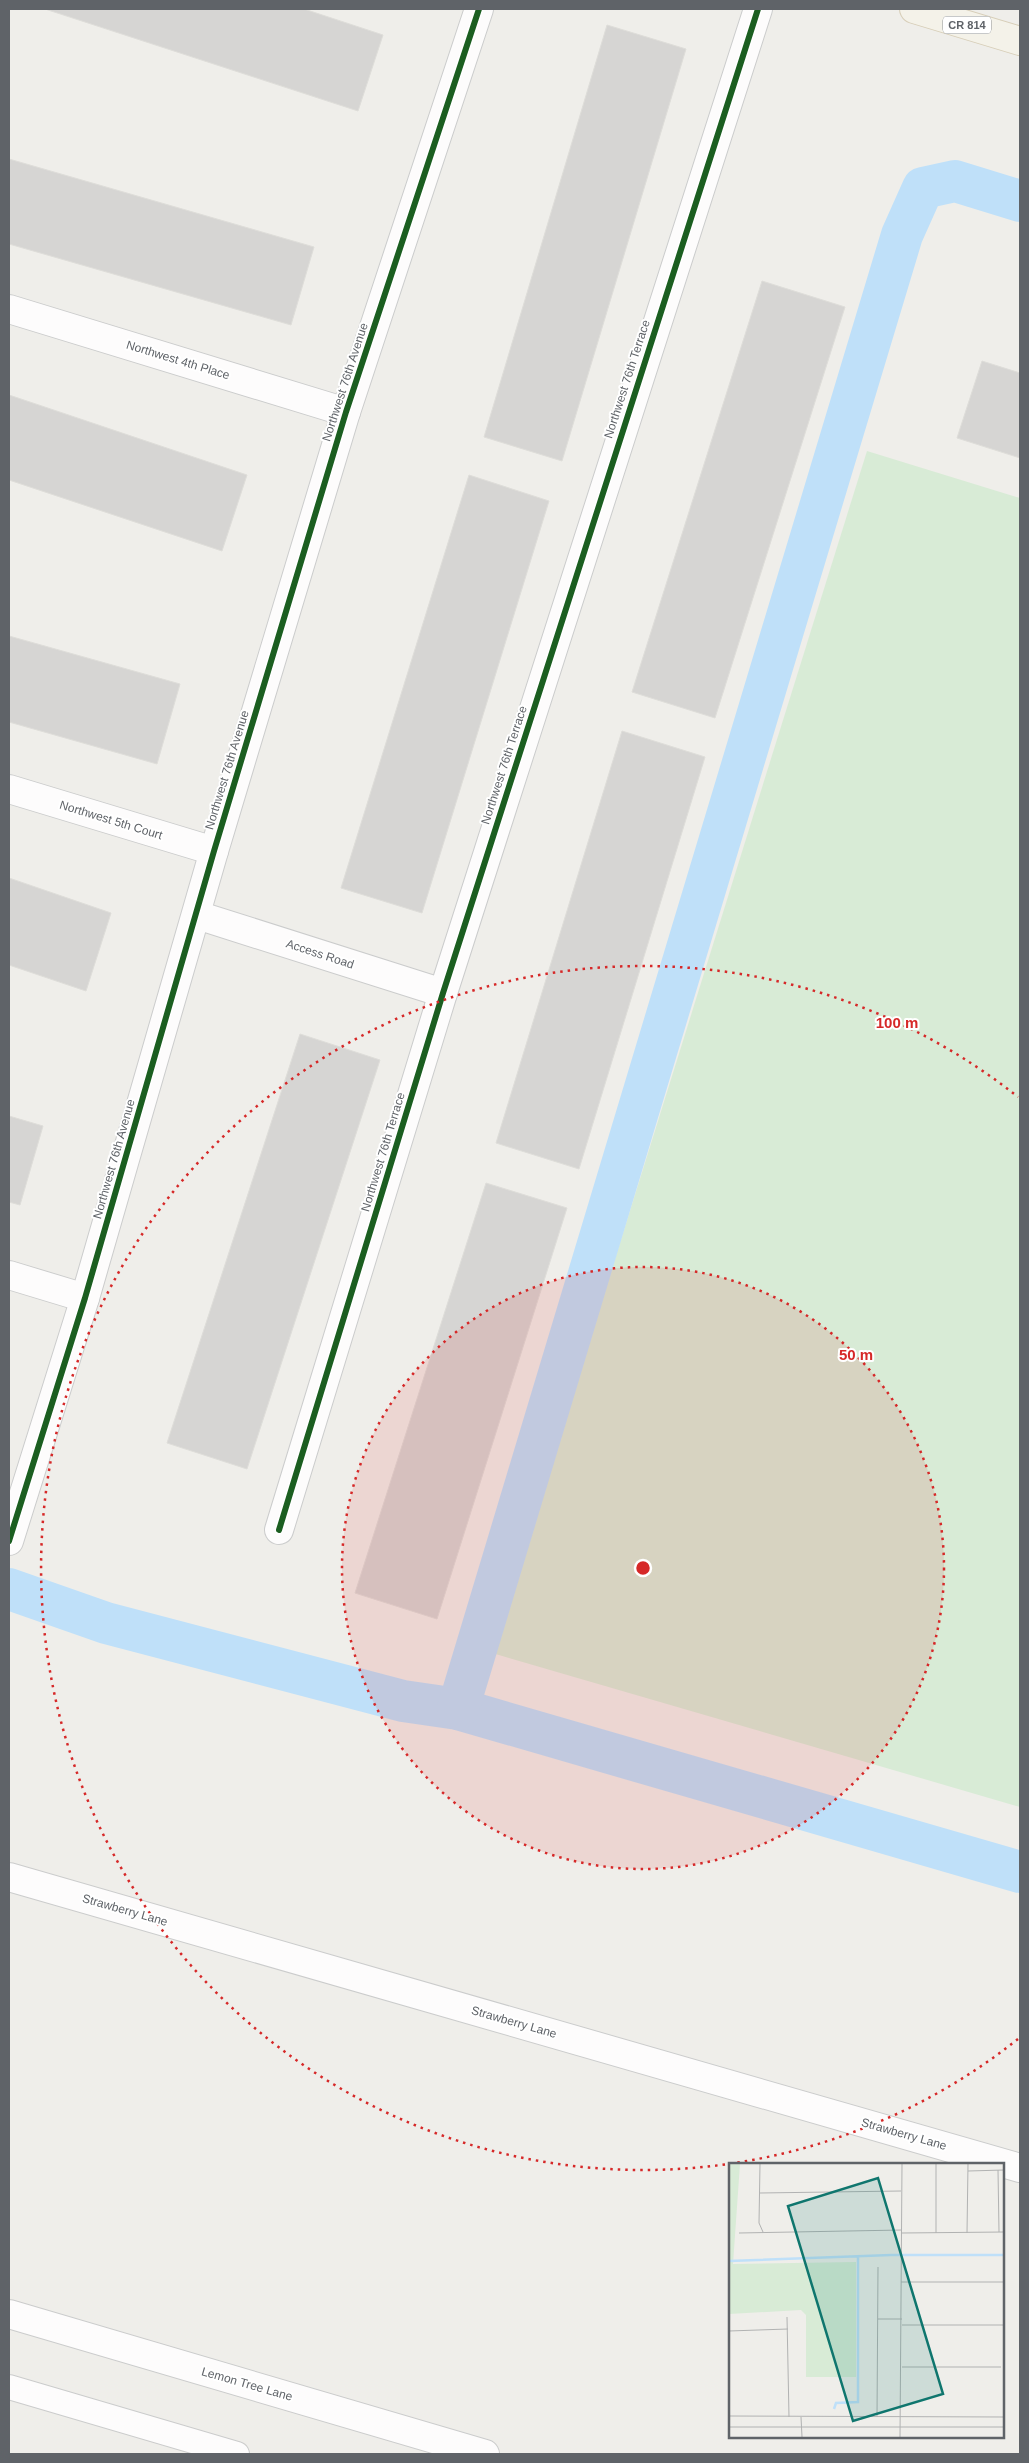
<svg xmlns="http://www.w3.org/2000/svg" width="1029" height="2463" font-family="Helvetica,sans-serif">
	<style>
		.green { fill: #d8ebd6 }
		.lines { fill: none; stroke-linecap: round; stroke-linejoin: round }
		.canal { stroke: #bfe0f9; stroke-width: 42 }
		.building { fill: #d6d5d3; stroke: #deddd9 }
		.lane-casing { stroke: #cbcccc; stroke-width: 26 }
		.street-casing { stroke: #cbcccc; stroke-width: 30 }
		.primary-casing { stroke: #d7ceb8; stroke-width: 30 }
		.lane { stroke: #fdfcfc; stroke-width: 24 }
		.street { stroke: #fdfcfc; stroke-width: 28 }
		.primary { stroke: #f4f2e9; stroke-width: 28 }
		.cycleway-casing { stroke: #fff; stroke-width: 9 }
		.cycleway { stroke: #1b5e20; stroke-width: 6 }
		.ring { fill: none; stroke: #d62828; stroke-width: 2.5; stroke-dasharray: 2.5 5 }
		.labels { text-anchor: middle; dominant-baseline: central; stroke-width: 4; stroke-linejoin: round; paint-order: stroke }
		.shield { fill: #fff; stroke: #8f9295; stroke-width: 1 }
		.shield-label { font-size: 11px; font-weight: bold; fill: #5f6368 }
		.street-label { font-size: 12px; fill: #5f6368; stroke: #fff }
		.inset-river { fill: none; stroke: #bfe0f9; stroke-width: 2.5 }
		.inset-road { fill: none; stroke: #b1b2b2; stroke-width: 1 }
		.view { fill: #0f766e; fill-opacity: 0.15; stroke: #0f766e; stroke-width: 2.5 }
		.inset-edge { fill: none; stroke: #5f6368; stroke-width: 2.5 }
		.centre { fill: #d62828; stroke: #fff; stroke-width: 2.5 }
		.ring-label { font-size: 15px; text-anchor: middle; font-weight: bold; fill: #d62828; stroke: #fff; stroke-width: 4; stroke-linejoin: round; paint-order: stroke }
	</style>
	<rect width="100%" height="100%" fill="#efeeea"/>
	<polygon class="green" points="867,451 1020,498 1020,1807 492,1653"/>
	<g class="lines">
		<g class="canal">
			<polyline points="9,1589 106,1623 403,1701 458,1709 1020,1872"/>
			<polyline points="458,1709 902,235 923,188 955,181 1020,201"/>
		</g>
	</g>
	<g class="building">
		<polygon points="45,9 304,9 383,35 358,111"/>
		<polygon points="607,25 686,49 562,461 484,437"/>
		<polygon points="9,159 314,247 291,325 9,244"/>
		<polygon points="762,281 845,307 715,718 632,692"/>
		<polygon points="982,361 1020,373 1020,458 957,438"/>
		<polygon points="9,395 247,475 222,551 9,480"/>
		<polygon points="469,475 549,501 422,913 341,888"/>
		<polygon points="9,636 180,684 157,764 9,722"/>
		<polygon points="622,731 705,757 579,1169 496,1143"/>
		<polygon points="9,878 111,913 86,991 9,965"/>
		<polygon points="300,1034 380,1060 247,1469 167,1443"/>
		<polygon points="9,1116 43,1126 20,1205 9,1202"/>
		<polygon points="486,1183 567,1208 437,1619 355,1593"/>
	</g>
	<g class="lines">
		<defs>
			<polyline id="lane" points="9,2387 237,2454"/>
			<g id="street">
				<polyline points="9,309 346,412"/>
				<polyline points="9,789 214,851"/>
				<polyline points="197,915 443,993"/>
				<polyline points="9,1275 85,1298"/>
				<polyline points="279,1530 443,993 758,9"/>
				<polyline points="9,1541 85,1298 214,851 346,412 479,9"/>
				<polyline points="9,1877 1020,2168"/>
				<polyline points="9,2314 485,2454"/>
			</g>
			<polyline id="primary" points="914,9 1020,41"/>
		</defs>
		<use href="#lane" class="lane-casing"/>
		<use href="#street" class="street-casing"/>
		<use href="#primary" class="primary-casing"/>
		<use href="#lane" class="lane"/>
		<use href="#street" class="street"/>
		<use href="#primary" class="primary"/>
		<defs>
			<g id="cycleway">
				<polyline points="279,1530 443,993 758,9"/>
				<polyline points="9,1541 85,1298 214,851 346,412 479,9"/>
			</g>
		</defs>
		<use href="#cycleway" class="cycleway-casing"/>
		<use href="#cycleway" class="cycleway"/>
	</g>
	<circle cx="643" cy="1568" r="301" fill="#d62828" fill-opacity=".12"/>
	<g class="ring">
		<circle cx="643" cy="1568" r="301"/>
		<path d="M1018 2039A602 602 0 1 1 1018 1097"/>
	</g>
	<g class="labels">
		<rect class="shield" x="943" y="16.5" width="48" height="17" rx="4"/>
		<g class="shield-label">
			<text x="967" y="25">CR 814</text>
		</g>
		<g class="street-label">
			<text transform="translate(178 360) rotate(17)">Northwest 4th Place</text>
			<text transform="translate(627 379) rotate(-72)">Northwest 76th Terrace</text>
			<text transform="translate(345 382) rotate(-72)">Northwest 76th Avenue</text>
			<text transform="translate(504 765) rotate(-72)">Northwest 76th Terrace</text>
			<text transform="translate(227 770) rotate(-73)">Northwest 76th Avenue</text>
			<text transform="translate(111 820) rotate(17)">Northwest 5th Court</text>
			<text transform="translate(320 954) rotate(18)">Access Road</text>
			<text transform="translate(383 1152) rotate(-73)">Northwest 76th Terrace</text>
			<text transform="translate(114 1159) rotate(-74)">Northwest 76th Avenue</text>
			<text transform="translate(125 1910) rotate(16)">Strawberry Lane</text>
			<text transform="translate(514 2022) rotate(16)">Strawberry Lane</text>
			<text transform="translate(904 2134) rotate(16)">Strawberry Lane</text>
			<text transform="translate(247 2384) rotate(16)">Lemon Tree Lane</text>
		</g>
	</g>
	<g transform="translate(729 2163)">
		<rect width="275" height="275" fill="#efeeea"/>
		<path d="M 0,1 L 11,1 L 4,101 L 127,99 L 127,214 L 77,214 L 77,152 L 72,147 L 0,151 Z" fill="#d8ebd6"/>
		<path class="inset-river" d="M 0,98 L 162,92 L 275,92M 105,246 L 107,240 L 129,239 L 129,93"/>
		<path class="inset-road" d="M 31,1 L 30,60 L 34,69M 207,1 L 207,70M 269,7 L 270,69M 239,8 L 275,7M 31,30 L 172,28M 10,70 L 173,67M 173,70 L 275,69M 238,70 L 239,1M 172,119 L 275,119M 58,154 L 60,254M 149,156 L 173,156M 173,162 L 275,162M 0,168 L 59,166M 173,204 L 272,204M 0,253 L 275,254M 72,254 L 73,274M 148,254 L 149,104M 0,264 L 275,264M 171,274 L 173,1"/>
		<path class="view" d="M 149,15 L 214,231 L 124,258 L 59,43 Z"/>
		<rect width="275" height="275" class="inset-edge"/>
	</g>
	<circle cx="643" cy="1568" r="8" class="centre"/>
	<g class="ring-label">
		<text x="897" y="1028">100 m</text>
		<text x="856" y="1360">50 m</text>
	</g>
	<rect width="1029" height="2463" fill="none" stroke="#5f6368" stroke-width="20"/>
</svg>
